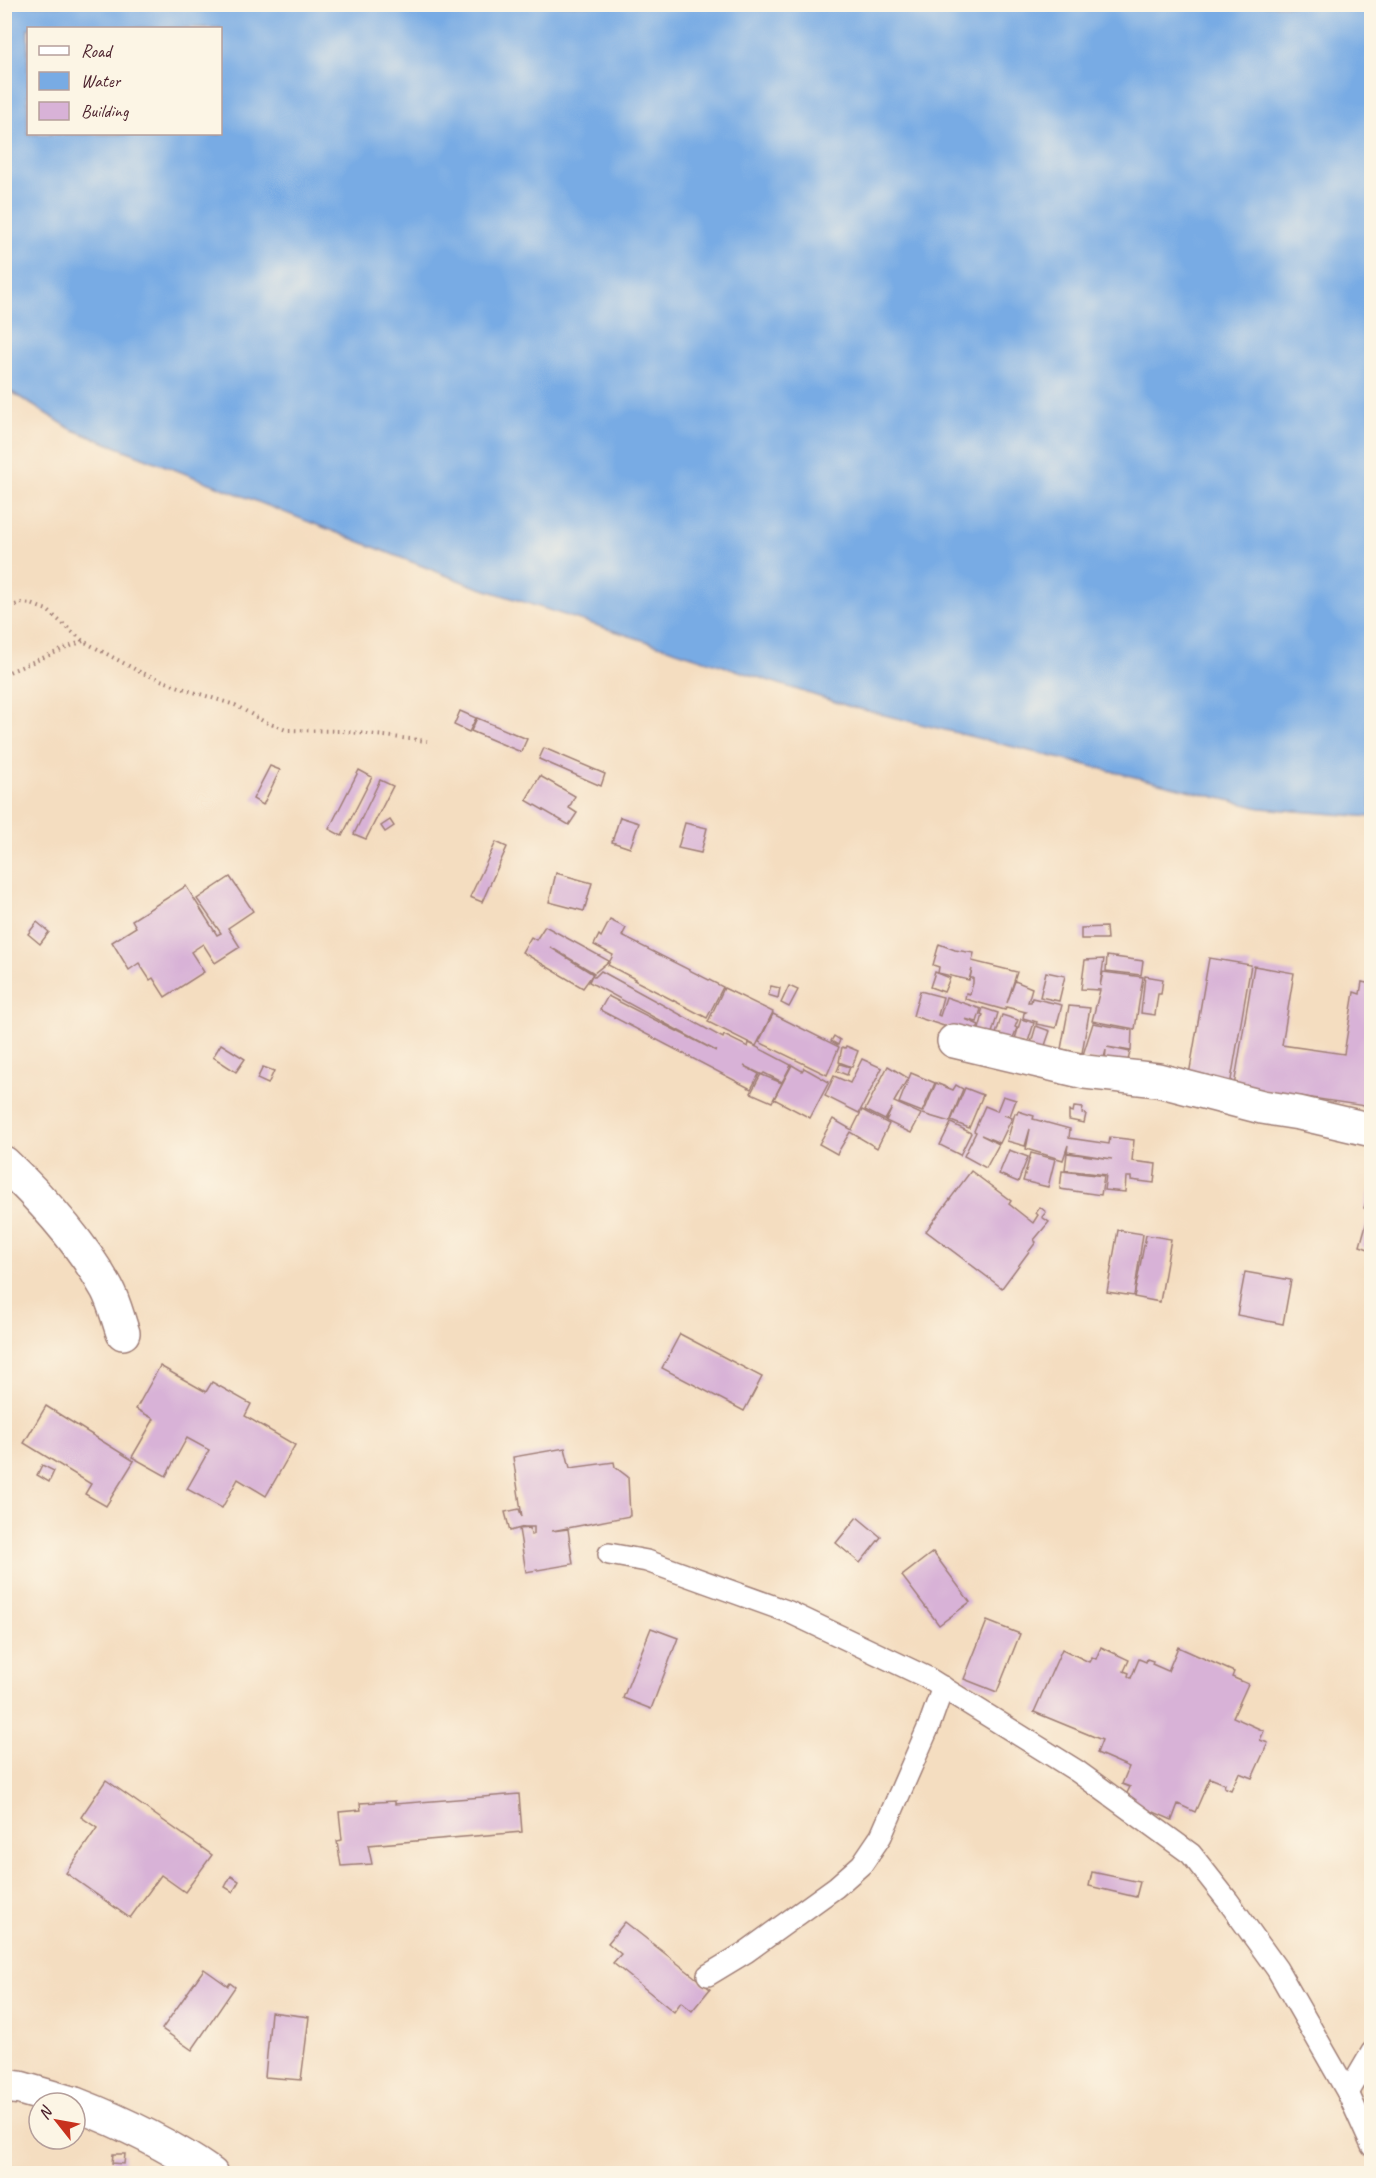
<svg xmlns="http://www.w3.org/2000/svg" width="1376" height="2178" font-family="Caveat,sans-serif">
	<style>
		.water { fill: #78abe4; stroke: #616588; stroke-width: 1.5; fill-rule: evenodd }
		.building { fill: #d8b2d7 }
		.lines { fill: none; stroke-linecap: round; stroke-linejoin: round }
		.lane-casing { stroke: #9f7e76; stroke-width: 24 }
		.street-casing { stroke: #9f7e76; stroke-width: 36 }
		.path { stroke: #9f7e76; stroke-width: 4; stroke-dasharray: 1.5 4.5; stroke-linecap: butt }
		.lane { stroke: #fff; stroke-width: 21 }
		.street { stroke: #fff; stroke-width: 33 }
	</style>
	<rect width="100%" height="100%" fill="#fcf5e5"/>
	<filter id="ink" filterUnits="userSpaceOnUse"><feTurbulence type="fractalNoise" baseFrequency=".0167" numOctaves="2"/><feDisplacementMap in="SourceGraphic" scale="12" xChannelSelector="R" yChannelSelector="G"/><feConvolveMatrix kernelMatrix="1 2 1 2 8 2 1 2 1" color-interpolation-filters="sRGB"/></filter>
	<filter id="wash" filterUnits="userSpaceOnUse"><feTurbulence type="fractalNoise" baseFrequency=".008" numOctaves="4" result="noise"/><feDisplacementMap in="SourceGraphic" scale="24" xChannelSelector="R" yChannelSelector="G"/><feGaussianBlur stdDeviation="1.35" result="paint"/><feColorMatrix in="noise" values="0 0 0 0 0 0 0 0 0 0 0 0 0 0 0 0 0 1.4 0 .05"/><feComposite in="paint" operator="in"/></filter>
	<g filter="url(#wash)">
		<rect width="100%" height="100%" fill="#f4ddc0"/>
		<path class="water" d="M 4,5 L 1371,5 L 1371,817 L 1260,808 L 848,706 L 471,585 L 71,429 L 5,388 ZM 28,28 L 220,28 L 220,134 L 28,134 Z"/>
		<g id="blocks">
			<g class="building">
				<polygon points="460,711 476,718 469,732 454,725"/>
				<polygon points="477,718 527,739 521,752 471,731"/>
				<polygon points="544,748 605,774 601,786 539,759"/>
				<polygon points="270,766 280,770 263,805 253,799"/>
				<polygon points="359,770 372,777 342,836 329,829"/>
				<polygon points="540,776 575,796 569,808 577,813 569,825 526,800"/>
				<polygon points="380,780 393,786 366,839 354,834"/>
				<polygon points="620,817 639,823 630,848 612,842"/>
				<polygon points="390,820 394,826 385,832 381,826"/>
				<polygon points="685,823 707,828 701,853 678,848"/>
				<polygon points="496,842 507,847 482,902 470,897"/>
				<polygon points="556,873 592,883 584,911 549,902"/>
				<polygon points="230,877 253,911 228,928 240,947 215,963 203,944 191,952 204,972 165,997 153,978 150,980 139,963 129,970 112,942 136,927 132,920 186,886 217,935 221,933 197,899"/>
				<polygon points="610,920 626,928 622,936 723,987 707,1018 634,980 635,979 608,965 613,955 594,945 599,935 601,937"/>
				<polygon points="37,922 49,932 40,944 28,934"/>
				<polygon points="545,926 609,961 594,973 550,947 593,974 583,988 522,952 531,937 536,940"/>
				<polygon points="1106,927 1107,939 1081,939 1081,928"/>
				<polygon points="939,944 955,950 974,953 972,961 1017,972 1007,1003 1015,981 1032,988 1028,1002 1031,1002 1032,998 1062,1005 1056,1028 1036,1024 1037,1022 1023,1018 1024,1013 1026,1012 1006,1007 1005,1010 965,999 966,993 970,994 973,983 973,978 970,978 972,969 969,980 938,973 939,967 933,965"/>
				<polygon points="1107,956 1143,961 1141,975 1106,971"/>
				<polygon points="1209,958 1251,965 1230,1086 1189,1075"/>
				<polygon points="1104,959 1100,986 1103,972 1143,977 1135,1029 1092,1021 1100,990 1081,989 1085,960"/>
				<polygon points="1254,966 1294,973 1282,1045 1344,1054 1354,992 1360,994 1362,982 1371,984 1371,1107 1234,1086"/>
				<polygon points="601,971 723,1038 724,1035 748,1047 749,1043 791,1065 782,1082 764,1073 762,1075 782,1083 772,1102 751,1093 761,1074 744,1066 759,1074 751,1089 600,1010 608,996 716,1051 589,982 592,975 595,977"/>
				<polygon points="935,972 950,978 944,992 930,987"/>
				<polygon points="1046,972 1065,976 1059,1001 1040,997"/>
				<polygon points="1145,976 1163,979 1161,994 1158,994 1155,1015 1141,1013"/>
				<polygon points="771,986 780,988 778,998 768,995"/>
				<polygon points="789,986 798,990 789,1007 781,1003"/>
				<polygon points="724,988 773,1012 756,1046 708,1022"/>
				<polygon points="920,991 943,997 938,1015 940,1016 946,997 981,1009 977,1022 965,1019 979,1025 975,1036 913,1016"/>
				<polygon points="1069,1006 1090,1008 1082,1053 1061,1049"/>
				<polygon points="983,1008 998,1013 990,1040 977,1036 983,1015 981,1014"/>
				<polygon points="773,1014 839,1047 827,1075 759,1042"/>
				<polygon points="1002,1015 1018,1020 1015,1027 1017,1028 1010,1045 994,1040"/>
				<polygon points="1021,1019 1034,1023 1027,1045 1014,1042"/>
				<polygon points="1093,1023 1132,1030 1131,1051 1107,1047 1130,1052 1127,1065 1105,1061 1106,1050 1103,1062 1082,1058"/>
				<polygon points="1036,1026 1050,1031 1042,1054 1029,1050"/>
				<polygon points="834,1036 840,1040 838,1045 831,1041"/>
				<polygon points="221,1044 245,1059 236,1072 213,1057"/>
				<polygon points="846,1046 858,1051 852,1067 839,1062 842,1047 845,1048"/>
				<polygon points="862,1059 882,1068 859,1113 825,1096 834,1076 850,1083"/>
				<polygon points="840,1064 850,1067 847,1075 837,1071"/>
				<polygon points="792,1065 802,1071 804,1068 829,1082 810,1118 774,1099"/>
				<polygon points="888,1066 908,1078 894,1102 921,1114 911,1133 886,1121 892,1108 885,1120 865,1110"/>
				<polygon points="263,1067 274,1071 268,1084 257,1079"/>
				<polygon points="911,1073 935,1083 922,1112 899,1103"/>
				<polygon points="936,1083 953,1090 956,1085 963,1089 950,1122 923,1114"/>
				<polygon points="965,1088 983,1095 969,1128 951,1121"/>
				<polygon points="1003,1096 1016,1100 1010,1116 1004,1115 1012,1118 1000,1143 981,1135 999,1144 986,1168 964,1156 976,1132 974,1131 985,1106 997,1111"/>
				<polygon points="1074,1107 1083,1108 1082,1113 1086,1114 1084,1123 1069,1120 1069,1111 1073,1112"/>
				<polygon points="862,1110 889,1124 877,1148 850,1132 837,1154 819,1144 833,1119 852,1130"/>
				<polygon points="1018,1111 1034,1116 1033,1119 1070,1129 1069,1138 1109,1144 1110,1137 1134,1140 1132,1161 1156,1164 1154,1183 1131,1180 1131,1177 1126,1177 1125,1192 1104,1190 1106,1175 1065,1170 1067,1153 1112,1159 1067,1152 1068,1145 1063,1160 1026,1149 1030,1129 1025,1146 1007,1141 1015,1113 1017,1114"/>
				<polygon points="951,1123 971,1133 960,1155 940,1145"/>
				<polygon points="1009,1150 1028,1157 1018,1182 999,1174"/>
				<polygon points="1031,1153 1055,1159 1048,1187 1023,1181"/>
				<polygon points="971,1171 1011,1201 1009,1204 1033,1223 1038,1215 1036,1213 1040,1207 1046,1212 1042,1217 1049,1222 1034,1240 1036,1242 1002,1288 926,1231"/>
				<polygon points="1062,1171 1104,1176 1101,1195 1060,1189"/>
				<polygon points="1371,1187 1371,1213 1364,1208"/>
				<polygon points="1369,1214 1371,1215 1371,1250 1360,1246"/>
				<polygon points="1118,1230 1143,1234 1134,1296 1107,1292"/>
				<polygon points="1146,1235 1171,1239 1160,1302 1134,1297"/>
				<polygon points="1245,1272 1291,1280 1283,1324 1237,1315"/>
				<polygon points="680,1334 762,1377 744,1411 662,1368"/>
				<polygon points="160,1366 206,1392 212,1382 251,1404 245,1416 295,1445 266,1496 238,1479 222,1508 187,1489 209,1450 187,1438 166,1476 132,1457 154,1419 136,1409"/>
				<polygon points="46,1406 134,1461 106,1506 85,1494 91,1484 24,1443"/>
				<polygon points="565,1448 570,1468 614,1462 615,1467 628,1477 630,1516 552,1531 568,1529 573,1564 526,1572 519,1529 530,1528 531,1535 534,1534 534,1527 524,1527 510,1531 505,1512 519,1509 522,1517 513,1457"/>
				<polygon points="42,1465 54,1471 49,1482 37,1475"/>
				<polygon points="857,1517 881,1537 860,1563 836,1543"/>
				<polygon points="933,1552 970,1602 939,1625 902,1576"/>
				<polygon points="987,1621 1020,1634 997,1692 964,1679"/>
				<polygon points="651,1628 678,1638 651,1709 623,1698"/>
				<polygon points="1101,1647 1129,1660 1124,1671 1129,1673 1128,1676 1131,1678 1139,1659 1146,1662 1147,1659 1153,1661 1152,1664 1168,1671 1178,1647 1234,1672 1232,1677 1248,1684 1233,1717 1264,1731 1260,1740 1268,1743 1252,1778 1239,1773 1231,1790 1224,1787 1225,1784 1210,1778 1195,1812 1178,1804 1172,1820 1124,1799 1130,1787 1122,1784 1129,1767 1097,1753 1102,1740 1034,1712 1062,1649 1089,1662 1092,1657 1096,1659"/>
				<polygon points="106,1780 212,1855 185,1892 161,1875 130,1918 66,1873 97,1828 81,1817"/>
				<polygon points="519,1794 522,1832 368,1845 372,1864 341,1866 337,1841 342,1840 339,1812 361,1810 360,1803 395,1801 395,1804"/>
				<polygon points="1092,1872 1140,1882 1136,1897 1089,1886"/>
				<polygon points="231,1876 239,1881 233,1892 225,1887"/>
				<polygon points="625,1922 710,1989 692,2011 681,2002 674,2012 613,1963 621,1954 608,1943"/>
				<polygon points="204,1969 228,1986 230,1983 235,1987 192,2050 162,2029"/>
				<polygon points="271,2012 309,2017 301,2080 265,2077"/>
				<polygon points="113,2154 125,2154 124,2164 112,2163"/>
			</g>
		</g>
	</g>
	<g filter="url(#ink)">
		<use href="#blocks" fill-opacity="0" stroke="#9f7e76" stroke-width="1.5"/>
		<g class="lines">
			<defs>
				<g id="lane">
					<polyline points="609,1554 647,1561 789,1612 926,1677 1077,1771 1191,1854 1228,1901 1277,1969 1348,2093 1372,2146"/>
					<polyline points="708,1975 746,1952 836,1887 862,1864 881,1836 929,1726 943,1687"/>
					<polyline points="1348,2093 1372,2052"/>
				</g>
				<g id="street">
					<polyline points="954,1041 1085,1072 1158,1080 1262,1107 1299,1113 1372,1130"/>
					<path d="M 4,1163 C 43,1200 81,1242 107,1289 C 114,1302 118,1319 123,1333"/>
					<polyline points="4,2086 20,2088 72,2103"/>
					<path d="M 75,2104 C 124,2123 168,2144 211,2174"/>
				</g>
			</defs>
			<use href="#lane" class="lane-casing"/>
			<use href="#street" class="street-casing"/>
			<g class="path">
				<polyline points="4,609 21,603 31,604 47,610 83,641 140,672 187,690 235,705 263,721 286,730 342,731 427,741"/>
				<polyline points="4,674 83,641"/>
			</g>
			<use href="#lane" class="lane"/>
			<use href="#street" class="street"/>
		</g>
	</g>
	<rect width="1376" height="2178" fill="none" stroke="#fcf5e5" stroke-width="24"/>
	<rect x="27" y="27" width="195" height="108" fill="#fcf5e5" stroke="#b59f9b" stroke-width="1.5"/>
	<rect x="39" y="46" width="30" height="9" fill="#ffffff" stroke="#b59f9b" stroke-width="1.5"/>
	<text x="81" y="57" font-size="18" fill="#4a1f2b">Road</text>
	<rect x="39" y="72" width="30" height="18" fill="#78abe4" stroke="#b59f9b" stroke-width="1.5"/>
	<text x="81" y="87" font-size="18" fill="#4a1f2b">Water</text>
	<rect x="39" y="102" width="30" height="18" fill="#d8b2d7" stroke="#b59f9b" stroke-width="1.5"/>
	<text x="81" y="117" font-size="18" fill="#4a1f2b">Building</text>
	<g transform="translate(57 2121) rotate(301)"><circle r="28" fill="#fcf5e5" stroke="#b59f9b" stroke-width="1.5"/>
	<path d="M0-4.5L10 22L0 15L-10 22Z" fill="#c8321e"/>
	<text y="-9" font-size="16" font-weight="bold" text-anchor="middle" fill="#4a1f2b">N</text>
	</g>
</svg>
